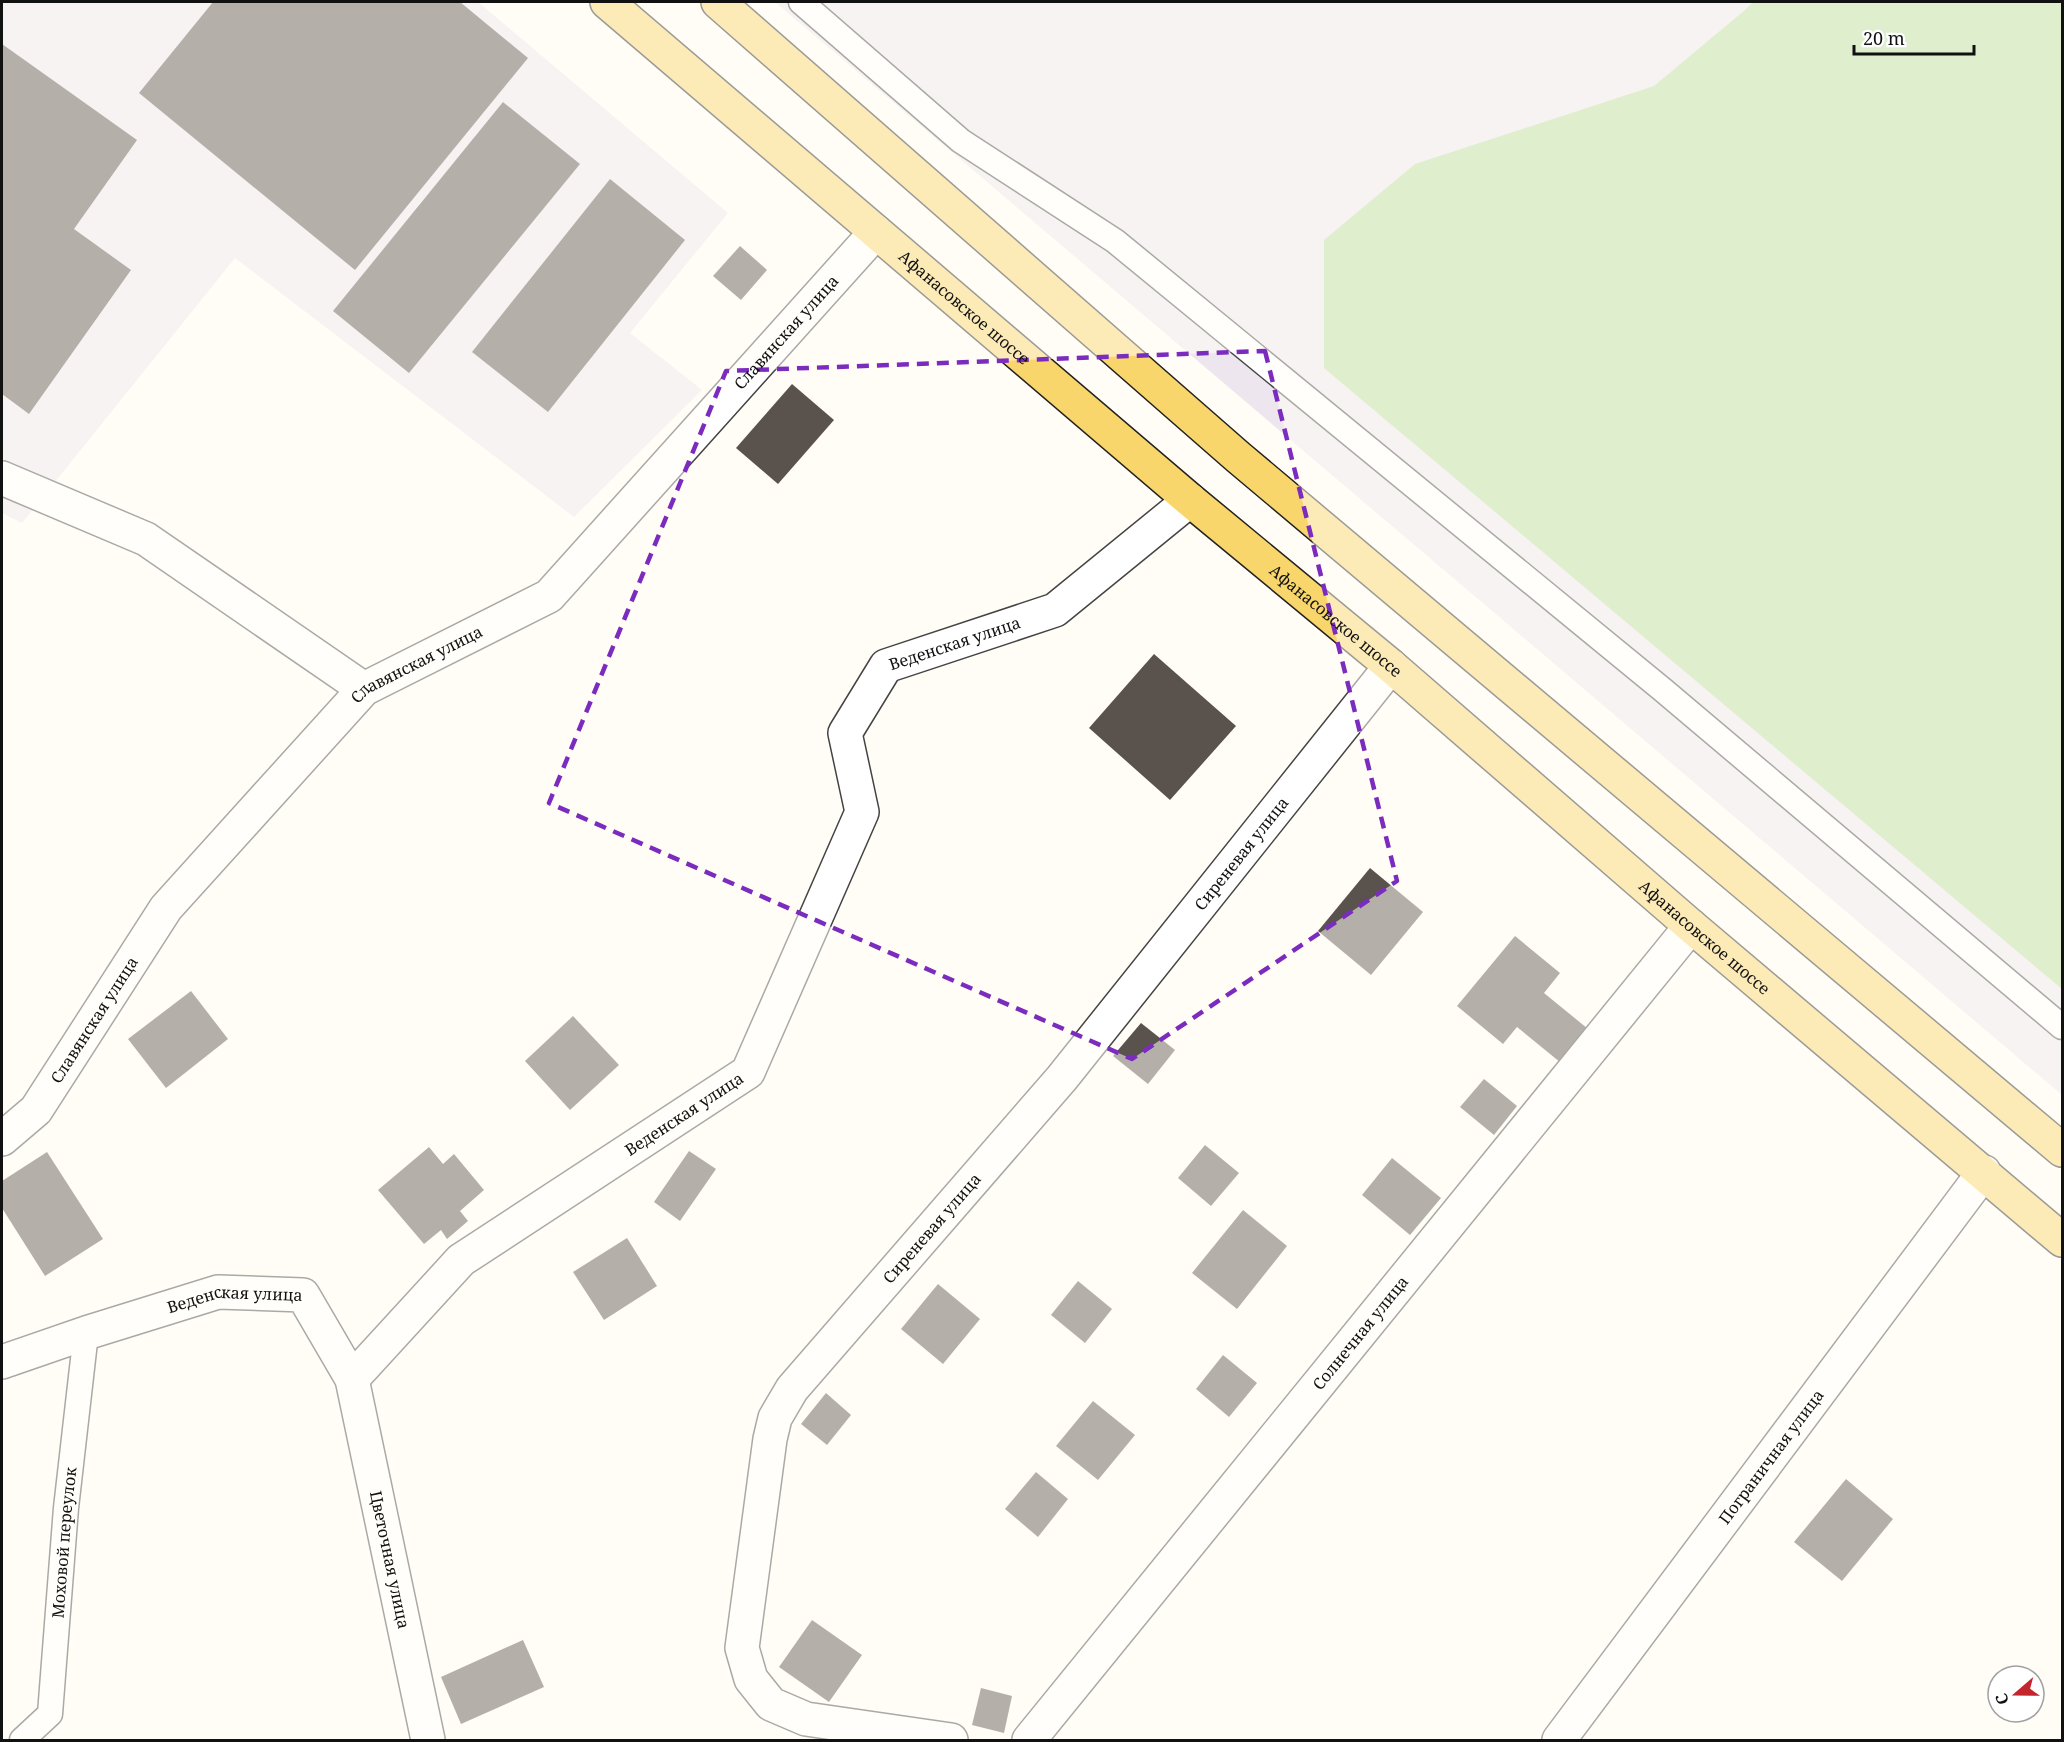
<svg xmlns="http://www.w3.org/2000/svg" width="2064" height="1742" font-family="'Noto Serif',serif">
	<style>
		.industrial { fill: #eee6ef }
		.forest { fill: #b9dc9c }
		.building { fill: #5a524d }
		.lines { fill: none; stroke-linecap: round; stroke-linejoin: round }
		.lane-casing { stroke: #444; stroke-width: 27 }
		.street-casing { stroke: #444; stroke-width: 36 }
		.primary-casing { stroke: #222; stroke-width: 36 }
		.lane { stroke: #fff; stroke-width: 24 }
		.street { stroke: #fff; stroke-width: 33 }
		.primary { stroke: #f9d66b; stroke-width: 33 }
		.marked { fill: none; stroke: #7b2cbf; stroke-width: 4.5; stroke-dasharray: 12 8; stroke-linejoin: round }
		.labels { text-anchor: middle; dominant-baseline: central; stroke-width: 6; stroke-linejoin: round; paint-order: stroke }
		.street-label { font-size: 16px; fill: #111; stroke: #fff }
	</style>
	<rect width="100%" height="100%" fill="#fffdf5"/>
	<g class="industrial">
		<polygon points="2,2 478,2 728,213 630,333 702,390 574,517 235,258 22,523 2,513"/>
		<polygon points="775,2 2062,2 2062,1095"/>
	</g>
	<polygon class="forest" points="1753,2 2062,2 2062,989 1324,368 1324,240 1415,164 1654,86 1745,10"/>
	<g class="building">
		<polygon points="213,2 460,2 528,58 355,270 139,93"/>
		<polygon points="2,44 137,140 74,229 131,270 29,414 2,394"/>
		<polygon points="503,102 580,164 409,373 333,311"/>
		<polygon points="610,179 685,240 548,412 472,352"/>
		<polygon points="740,246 767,270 741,300 713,276"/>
		<polygon points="792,384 834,420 778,484 736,448"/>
		<polygon points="1154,654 1236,726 1170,800 1089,728"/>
		<polygon points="1370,868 1423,912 1371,975 1318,931"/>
		<polygon points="1515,936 1560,973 1544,993 1593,1033 1566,1067 1517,1027 1503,1044 1457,1006"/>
		<polygon points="191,991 228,1039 166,1088 128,1039"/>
		<polygon points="573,1016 619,1065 570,1110 525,1061"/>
		<polygon points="1141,1023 1175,1050 1148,1084 1113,1056"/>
		<polygon points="1484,1079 1517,1106 1494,1135 1460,1107"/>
		<polygon points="1205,1145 1239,1173 1211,1206 1178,1178"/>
		<polygon points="429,1147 443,1164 454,1154 484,1190 460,1211 468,1221 447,1239 441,1230 424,1244 378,1190"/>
		<polygon points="689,1151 716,1169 680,1221 654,1202"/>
		<polygon points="47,1152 103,1239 45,1276 2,1208 2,1181"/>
		<polygon points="1392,1158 1441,1198 1410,1235 1362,1195"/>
		<polygon points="1243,1210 1287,1246 1237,1309 1192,1273"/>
		<polygon points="627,1238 657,1286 604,1320 573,1272"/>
		<polygon points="1078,1281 1112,1309 1085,1343 1051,1315"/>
		<polygon points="938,1284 980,1319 943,1364 901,1329"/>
		<polygon points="1223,1355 1257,1383 1229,1417 1196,1389"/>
		<polygon points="826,1393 851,1415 827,1445 801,1424"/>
		<polygon points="1093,1401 1135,1435 1098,1480 1056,1446"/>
		<polygon points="1036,1472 1068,1499 1038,1537 1005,1509"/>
		<polygon points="1846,1479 1893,1519 1842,1581 1794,1542"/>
		<polygon points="812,1620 862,1655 829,1702 779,1667"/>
		<polygon points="523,1640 544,1687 461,1724 441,1677"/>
		<polygon points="981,1688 1012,1696 1004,1733 972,1725"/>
	</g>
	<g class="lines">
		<defs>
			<g id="lane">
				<polyline points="801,2 961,141 1115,241 1663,690 2062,1027"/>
				<path id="s1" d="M 22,1740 L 50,1714 L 66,1508 L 86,1333"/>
			</g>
			<g id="street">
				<polyline points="2,478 146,539 364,689"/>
				<path id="s2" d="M 2,1139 L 36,1110 L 166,908 L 364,689 L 549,596 L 876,232"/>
				<path id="s3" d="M 2,1362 L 86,1333 L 218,1292 L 303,1295 L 352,1379 L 428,1740"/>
				<path id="s4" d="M 352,1379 L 461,1260 L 748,1072 L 862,812 L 845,733 L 886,666 L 1055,610 L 1190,500"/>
				<path id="s5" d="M 951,1740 L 806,1719 L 771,1704 L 751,1679 L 742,1648 L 770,1439 L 775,1418 L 792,1389 L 1062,1078 L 1391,666"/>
				<path id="s6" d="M 1029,1740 L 1691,926"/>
				<path id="s7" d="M 1559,1740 L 1984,1172"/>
			</g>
			<g id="primary">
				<path id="s8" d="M 607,2 L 1190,500 L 1391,666 L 1691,926 L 2062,1240"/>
				<polyline points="718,2 1238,457 2062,1150"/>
			</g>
		</defs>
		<use href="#lane" class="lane-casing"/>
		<use href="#street" class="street-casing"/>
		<use href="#primary" class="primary-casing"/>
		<use href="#lane" class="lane"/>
		<use href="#street" class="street"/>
		<use href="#primary" class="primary"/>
	</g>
	<path d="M0 0H2064V1742H0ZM 1265,351 L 1397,881 L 1132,1059 L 549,803 L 726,371 Z" fill="#fffdf5" fill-opacity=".55" fill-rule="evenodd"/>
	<path class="marked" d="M 1265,351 L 1397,881 L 1132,1059 L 549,803 L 726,371 Z"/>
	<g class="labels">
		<g class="street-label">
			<text stroke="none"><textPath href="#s8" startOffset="470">Афанасовское шоссе</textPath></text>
			<text stroke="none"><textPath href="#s2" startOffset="1142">Славянская улица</textPath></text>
			<text stroke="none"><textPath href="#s8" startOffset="956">Афанасовское шоссе</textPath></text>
			<text stroke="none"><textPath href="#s4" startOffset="1020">Веденская улица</textPath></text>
			<text stroke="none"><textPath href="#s2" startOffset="638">Славянская улица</textPath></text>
			<text stroke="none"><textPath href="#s5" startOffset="1214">Сиреневая улица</textPath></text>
			<text stroke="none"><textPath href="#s8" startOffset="1442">Афанасовское шоссе</textPath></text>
			<text stroke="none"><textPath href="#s2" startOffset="152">Славянская улица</textPath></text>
			<text stroke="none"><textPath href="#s4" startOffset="428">Веденская улица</textPath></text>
			<text stroke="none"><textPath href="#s5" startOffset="728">Сиреневая улица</textPath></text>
			<text stroke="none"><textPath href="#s3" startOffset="243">Веденская улица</textPath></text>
			<text stroke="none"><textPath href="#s6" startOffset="525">Солнечная улица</textPath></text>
			<text stroke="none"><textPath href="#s7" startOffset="354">Пограничная улица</textPath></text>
			<text stroke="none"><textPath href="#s1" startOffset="210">Моховой переулок</textPath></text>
			<text stroke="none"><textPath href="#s3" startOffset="594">Цветочная улица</textPath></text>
		</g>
	</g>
	<rect width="2064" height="1742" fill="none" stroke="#111111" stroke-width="6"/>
	<g transform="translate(2016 1694) rotate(250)"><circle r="28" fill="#ffffff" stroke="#a0a0a0" stroke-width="1.5"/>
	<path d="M0-4.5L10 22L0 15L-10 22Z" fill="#c4262e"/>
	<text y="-9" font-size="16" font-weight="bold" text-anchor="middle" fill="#111111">С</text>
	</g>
	<path d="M1854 45v9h120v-9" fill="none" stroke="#111111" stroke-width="3"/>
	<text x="1863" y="45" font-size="18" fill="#111111" stroke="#ffffff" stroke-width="4.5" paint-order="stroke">20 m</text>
</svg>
